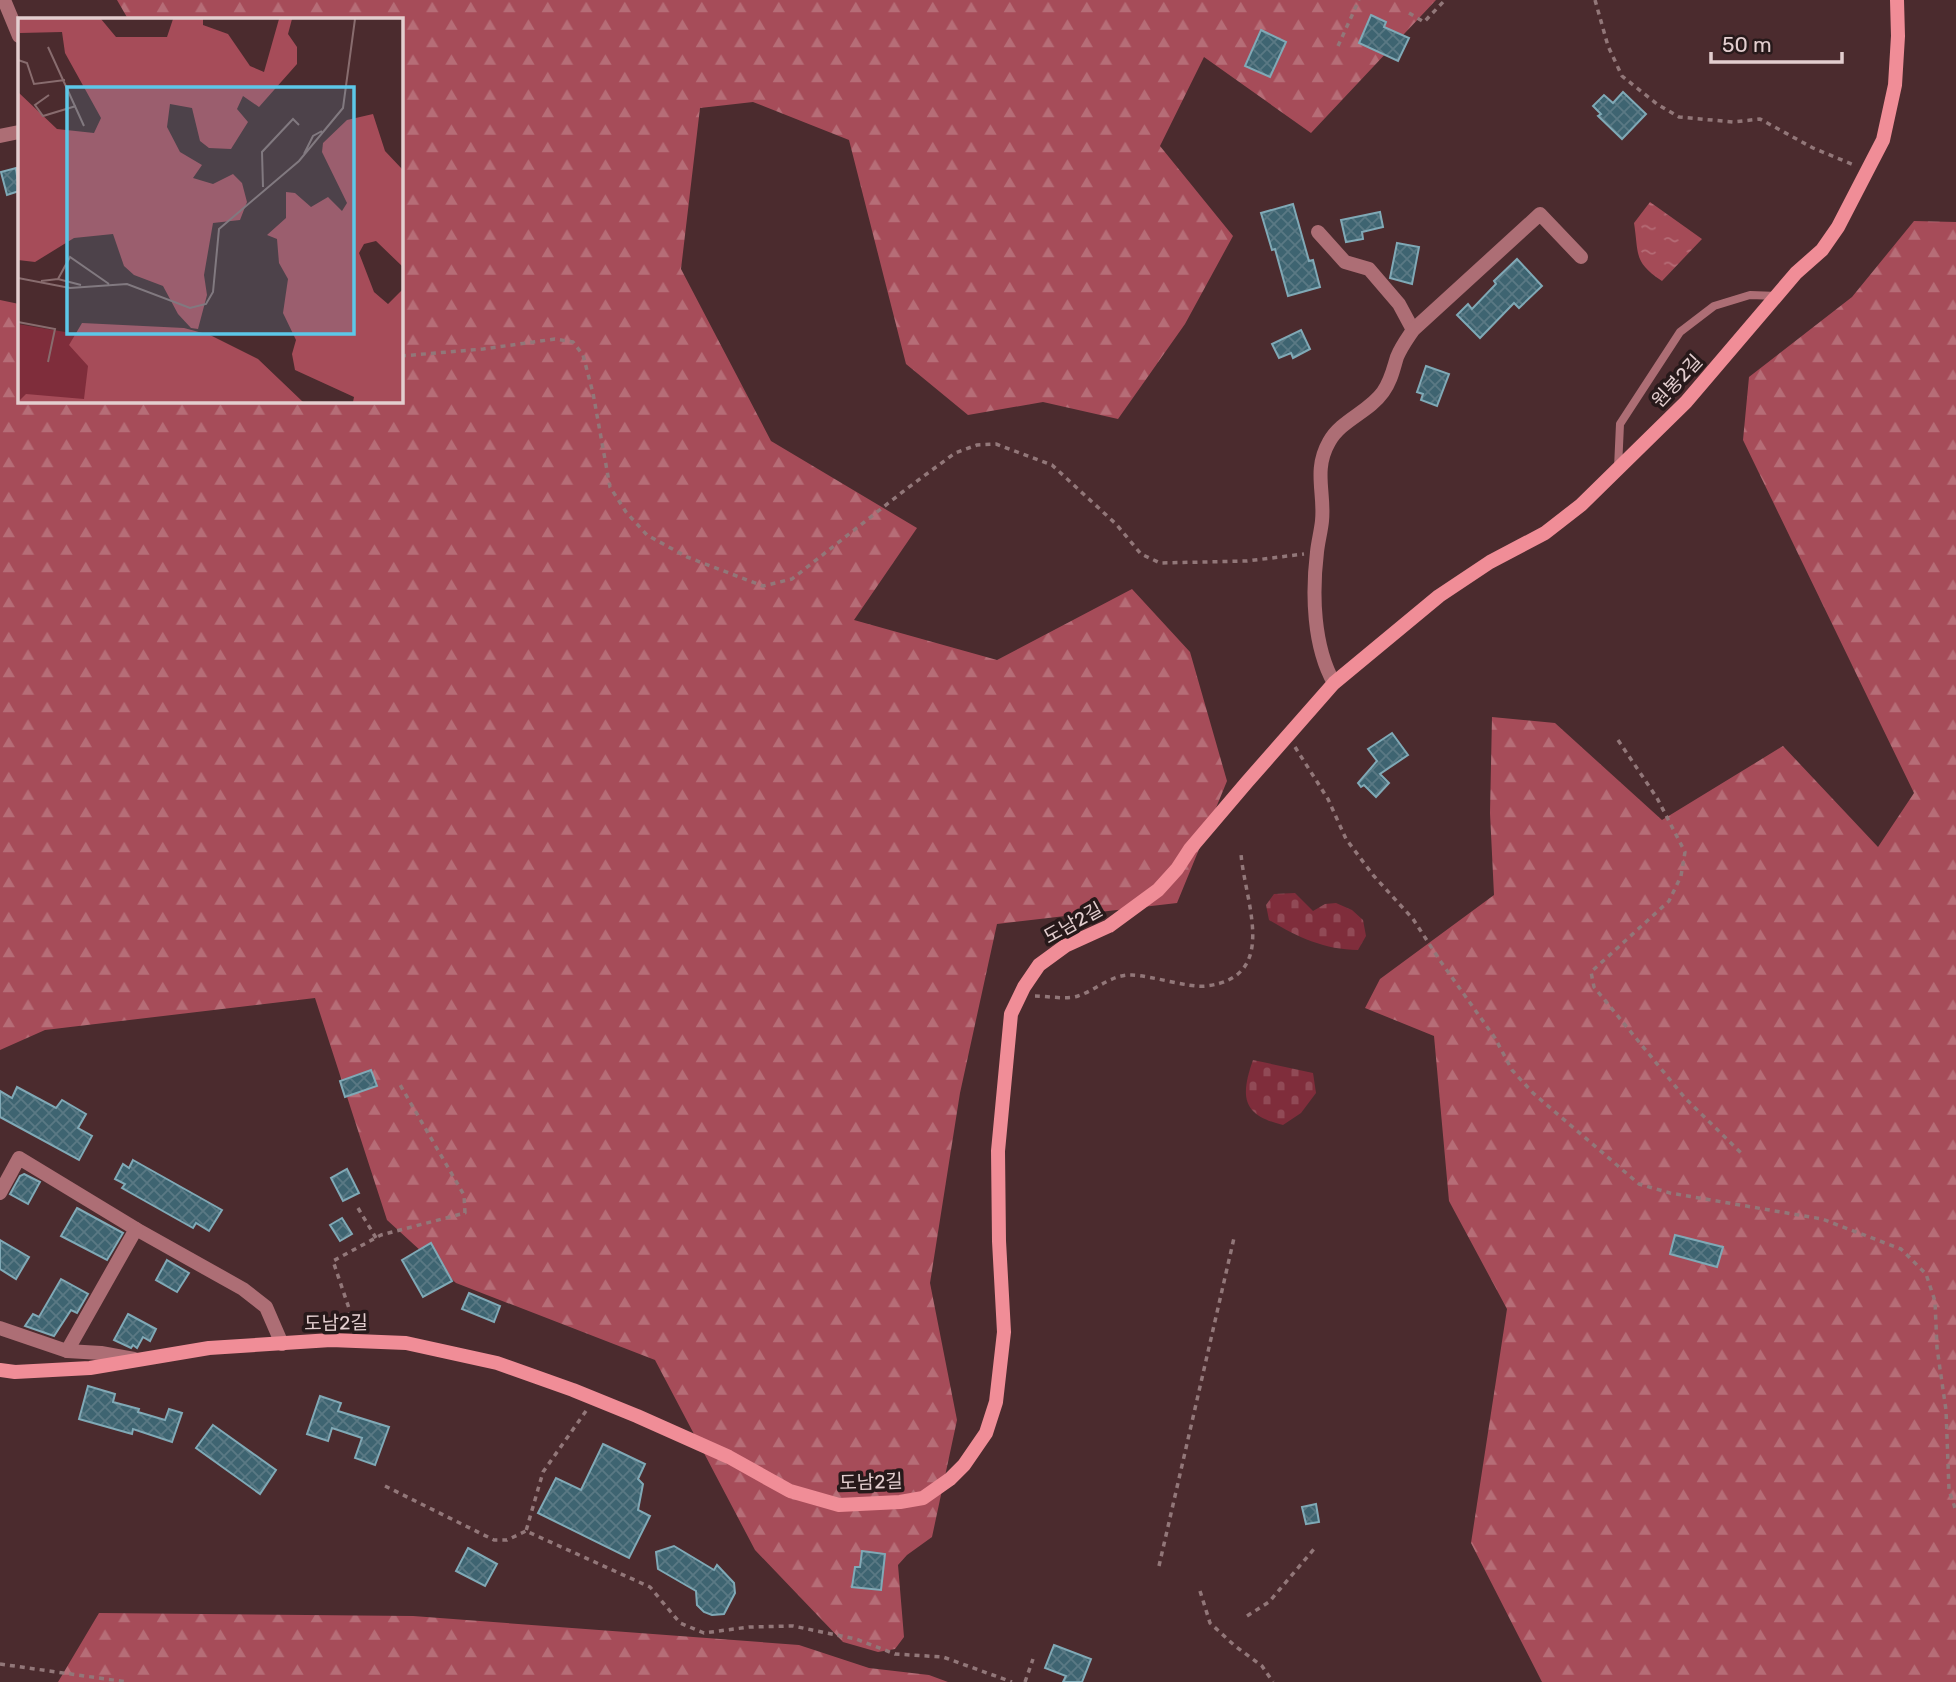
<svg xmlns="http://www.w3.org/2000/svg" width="1956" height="1682" font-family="Rubik,'Noto Sans KR',sans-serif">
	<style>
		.forest { fill: url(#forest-firs) }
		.cemetery { fill: url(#cemetery-stones) }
		.water { fill: url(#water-ripples) }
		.building { fill: url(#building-cross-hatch); stroke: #80a9b6; stroke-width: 2 }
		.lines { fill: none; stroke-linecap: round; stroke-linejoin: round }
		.path { stroke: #927779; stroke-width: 3.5; stroke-dasharray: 5 5; stroke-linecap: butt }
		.lane { stroke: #ad6e75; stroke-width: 8 }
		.street { stroke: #ad6e75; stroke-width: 14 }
		.secondary { stroke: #f08d97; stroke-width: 14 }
		.labels { text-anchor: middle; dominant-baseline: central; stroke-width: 7; stroke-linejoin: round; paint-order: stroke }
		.street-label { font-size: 19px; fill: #e3cecf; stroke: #27191a }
		.inset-road { fill: none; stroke: #886c6e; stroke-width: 2 }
		.view { fill: #5cc7e8; fill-opacity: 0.15; stroke: #5cc7e8; stroke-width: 3.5 }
		.inset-edge { fill: none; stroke: #e3cecf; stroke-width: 3.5 }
	</style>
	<defs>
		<pattern id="forest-firs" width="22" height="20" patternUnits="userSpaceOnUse" patternTransform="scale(1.75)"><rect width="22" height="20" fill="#a64c59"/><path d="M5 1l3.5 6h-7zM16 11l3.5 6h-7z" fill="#b66d77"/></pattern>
		<pattern id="cemetery-stones" width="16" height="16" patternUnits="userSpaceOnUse" patternTransform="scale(1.75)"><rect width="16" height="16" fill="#7f2d3b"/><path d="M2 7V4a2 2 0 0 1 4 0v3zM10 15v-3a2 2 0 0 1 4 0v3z" fill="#914a56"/></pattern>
		<pattern id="water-ripples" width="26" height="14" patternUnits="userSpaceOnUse" patternTransform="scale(1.75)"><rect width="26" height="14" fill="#a44b57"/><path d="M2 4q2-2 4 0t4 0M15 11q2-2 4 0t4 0" fill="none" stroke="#b56c76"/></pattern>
		<pattern id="building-cross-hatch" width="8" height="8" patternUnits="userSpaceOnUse" patternTransform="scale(1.75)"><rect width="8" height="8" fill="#3e6471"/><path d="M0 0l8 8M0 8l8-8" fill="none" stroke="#5a7984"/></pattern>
	</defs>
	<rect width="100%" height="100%" fill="#4b2b2e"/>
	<g class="forest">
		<polygon points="117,0 1436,0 1311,133 1204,57 1160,146 1233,236 1185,324 1118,419 1043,402 968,415 906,364 849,140 753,102 700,108 681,269 771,441 917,528 854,620 997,660 1132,589 1190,652 1227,781 1177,903 997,924 960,1093 930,1283 957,1420 932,1537 907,1555 898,1565 904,1637 895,1649 878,1652 843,1642 755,1550 655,1360 456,1283 387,1220 315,998 45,1030 0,1050 0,300 19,304 19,401 401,401 401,19 128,19"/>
		<polygon points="1914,221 1956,222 1956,1682 1542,1682 1471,1543 1507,1309 1449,1201 1434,1036 1365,1008 1380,979 1494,895 1490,813 1492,717 1555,723 1662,820 1783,746 1878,847 1914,793 1743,440 1749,377 1852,297"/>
		<polygon points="99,1613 413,1616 799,1645 869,1668 929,1675 948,1682 58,1682"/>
	</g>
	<g class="cemetery">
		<path d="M 1295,893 L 1313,911 L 1325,904 L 1336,903 L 1352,910 L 1363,920 L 1366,936 L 1358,950 C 1325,950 1297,937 1269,920 L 1266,905 L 1274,894 Z"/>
		<path d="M 1253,1060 L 1313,1073 L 1316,1093 L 1301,1113 L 1283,1125 C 1242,1115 1240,1097 1253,1060 Z"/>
	</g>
	<path class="water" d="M 1650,202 L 1702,239 L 1662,281 C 1633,262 1639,254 1634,223 Z"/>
	<g class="building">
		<polygon points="1371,15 1386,22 1384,27 1409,38 1398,61 1359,43"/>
		<polygon points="1261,30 1286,42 1270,77 1245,66"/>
		<polygon points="1623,92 1646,114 1622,139 1598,116 1601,114 1593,106 1604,95 1613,103"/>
		<polygon points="16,168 19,191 7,195 1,172"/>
		<polygon points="1293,204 1309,261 1313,260 1320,287 1288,296 1275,249 1272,250 1261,213"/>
		<polygon points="1380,212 1383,227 1362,232 1363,239 1346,242 1341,220"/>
		<polygon points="1397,243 1419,247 1412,284 1390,278"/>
		<polygon points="1517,259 1542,286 1519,308 1514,303 1480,338 1457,315 1468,304 1472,309 1496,284 1494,281"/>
		<polygon points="1301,330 1310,349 1293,358 1291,353 1279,358 1272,344"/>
		<polygon points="1426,366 1449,374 1437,406 1421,400 1423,394 1417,392"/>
		<polygon points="1392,733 1408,755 1380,774 1389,783 1376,797 1364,785 1361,787 1358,783 1377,761 1368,749"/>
		<polygon points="371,1070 377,1086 345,1097 340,1081"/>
		<polygon points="17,1087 56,1108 62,1100 86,1114 78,1128 92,1136 79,1160 0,1117 0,1091 12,1098"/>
		<polygon points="133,1160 222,1210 209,1231 196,1223 193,1228 122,1188 125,1184 115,1179 123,1164 129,1168"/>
		<polygon points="347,1169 359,1193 343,1201 331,1178"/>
		<polygon points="24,1174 40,1182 28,1204 10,1194 20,1176"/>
		<polygon points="77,1208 123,1233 107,1260 61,1236"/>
		<polygon points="342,1218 352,1234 340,1241 330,1225"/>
		<polygon points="1675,1235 1723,1247 1717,1267 1670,1254"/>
		<polygon points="0,1240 29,1257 16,1279 0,1269"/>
		<polygon points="431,1243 452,1281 423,1297 402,1260"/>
		<polygon points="167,1260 189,1273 177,1292 156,1280"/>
		<polygon points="61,1279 88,1294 77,1313 71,1310 54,1336 25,1326 33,1314 39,1317"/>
		<polygon points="469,1293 500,1306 494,1322 462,1309"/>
		<polygon points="128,1314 156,1329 150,1341 143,1337 137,1348 133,1345 131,1348 114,1340"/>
		<polygon points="88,1386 115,1394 113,1402 139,1409 138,1412 165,1420 169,1409 182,1413 172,1442 133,1429 132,1434 79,1419"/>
		<polygon points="320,1396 341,1403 338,1411 389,1427 375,1465 355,1458 362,1438 332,1428 328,1441 307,1434"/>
		<polygon points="213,1425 276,1470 260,1494 196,1448"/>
		<polygon points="603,1444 645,1464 638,1479 643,1484 638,1510 650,1516 629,1558 538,1513 556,1478 581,1490"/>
		<polygon points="1316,1504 1319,1522 1306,1524 1302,1507"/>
		<polygon points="674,1546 714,1570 717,1565 734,1583 735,1593 724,1614 712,1615 704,1612 697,1605 696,1591 658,1569 656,1552"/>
		<polygon points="468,1548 497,1564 485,1586 456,1571"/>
		<polygon points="862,1551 885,1554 881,1590 852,1587 855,1567 860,1567"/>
		<polygon points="1054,1645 1091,1659 1082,1682 1063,1682 1066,1676 1045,1668"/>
	</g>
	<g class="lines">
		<g class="path">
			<polyline points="1595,0 1608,46 1622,76 1657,104 1679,117 1733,122 1760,119 1813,148 1854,165"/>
			<polyline points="1409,13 1424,22 1445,0"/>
			<polyline points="1338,46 1359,0"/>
			<polyline points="401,356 483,349 555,339 573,342 583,355 593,393 610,487 626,512 647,535 687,557 763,586 792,579 905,490 955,453 977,445 996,444 1052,465 1116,524 1141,554 1160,563 1247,561 1304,554"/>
			<polyline points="1618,740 1657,798 1685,852 1681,876 1669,901 1591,972 1594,987 1685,1098 1742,1154"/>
			<polyline points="1295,747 1328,799 1346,839 1373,875 1413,919 1441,962 1495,1038 1512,1070 1533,1093 1639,1184 1670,1193 1822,1219 1901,1249 1926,1274 1935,1301 1937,1348 1946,1410 1949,1490 1956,1511"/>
			<path d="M 1035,996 C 1048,996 1066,1000 1078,996 C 1096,990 1112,974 1132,975 C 1153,976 1189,988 1206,986 C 1280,977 1245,903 1241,854"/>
			<polyline points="358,1208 376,1238"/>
			<polyline points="355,1326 333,1261 381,1235 465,1213 464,1195 399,1083"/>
			<polyline points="586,1411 543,1472 526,1531 650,1587 680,1623 704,1633 749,1627 793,1626 856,1639 895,1654 943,1657 1012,1682"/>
			<polyline points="385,1486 494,1540 507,1540 526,1531"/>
			<polyline points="1159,1566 1234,1238"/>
			<polyline points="1200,1591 1210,1623 1235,1646 1262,1666 1273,1682"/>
			<polyline points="1247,1616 1269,1602 1314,1549"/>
			<polyline points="0,1664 127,1682"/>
			<polyline points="1025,1682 1033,1659"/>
		</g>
		<polyline class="lane" points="1618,468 1620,424 1680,332 1714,306 1750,295 1778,296"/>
		<g class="street">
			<polyline points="4,0 19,36"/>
			<polyline points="0,136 19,132"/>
			<polyline points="1318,232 1345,262 1369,269 1399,304 1413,330"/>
			<path d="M 1334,683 C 1313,646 1312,593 1317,552 C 1318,542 1321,531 1322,521 C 1325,493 1313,470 1329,442 C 1341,420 1369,412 1383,392 C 1391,381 1393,370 1397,357 C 1401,347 1407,339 1413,330 L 1540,214 L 1581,257"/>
			<polyline points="0,1193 19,1158 136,1229 243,1289 266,1307 282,1344"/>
			<polyline points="0,1328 67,1351 101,1353 134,1359"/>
			<polyline points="67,1351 136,1229"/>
		</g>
		<polyline class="secondary" points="0,1370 15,1372 90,1368 209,1348 331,1340 406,1343 497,1363 573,1390 637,1416 729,1457 790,1491 839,1505 900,1502 923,1498 950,1479 964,1465 986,1433 996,1402 1004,1332 999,1241 998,1151 1011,1014 1024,987 1039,965 1065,946 1109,926 1158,890 1177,869 1190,849 1247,782 1334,683 1439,596 1490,562 1545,533 1581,505 1686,402 1796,273 1822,250 1838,227 1883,140 1895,85 1898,36 1897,0"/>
	</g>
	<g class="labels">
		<g class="street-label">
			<text transform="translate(1677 381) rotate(-47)">원봉2길</text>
			<text transform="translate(1073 923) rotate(-29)">도남2길</text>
			<text transform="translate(336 1323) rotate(-1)">도남2길</text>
			<text transform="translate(871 1482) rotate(-2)">도남2길</text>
		</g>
	</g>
	<g transform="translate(18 18)">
		<rect width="385" height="385" fill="#4b2b2e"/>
		<path d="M 0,306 L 71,318 L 90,384 L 0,384 Z" fill="#7f2d3b"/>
		<path d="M 1,1 L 83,1 L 98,19 L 149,19 L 155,1 L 185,1 L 185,7 L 210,16 L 232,48 L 246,54 L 261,1 L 274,1 L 270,16 L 279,29 L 279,46 L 241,89 L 225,78 L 219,91 L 230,104 L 213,131 L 191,130 L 182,123 L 174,90 L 152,86 L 149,109 L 162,134 L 184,147 L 175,160 L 195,166 L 215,156 L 224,165 L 229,184 L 222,202 L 195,205 L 186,257 L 189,277 L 180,311 L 173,310 L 160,296 L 145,268 L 116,257 L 106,248 L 95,216 L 56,220 L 17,244 L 0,242 L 0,74 L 39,111 L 76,115 L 83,100 L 47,35 L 44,14 L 2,15 ZM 355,96 L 367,133 L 384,151 L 385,249 L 358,223 L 346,226 L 341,235 L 356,274 L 370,286 L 385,271 L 385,384 L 335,384 L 336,379 L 277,352 L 274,336 L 278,322 L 265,295 L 270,261 L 261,245 L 259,221 L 249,217 L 268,200 L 268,174 L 277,175 L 293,189 L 310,179 L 324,193 L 329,185 L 304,134 L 305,125 L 329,102 ZM 64,305 L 166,310 L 192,317 L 240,341 L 285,384 L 0,384 L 8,376 L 66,381 L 70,348 L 51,327 Z" fill="#a64c59"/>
		<path class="inset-road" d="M 30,29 L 66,108M 0,42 L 9,45 L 16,66 L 47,62M 31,77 L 17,87 L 25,98 L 58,88M 286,136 L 295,118 L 304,113M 245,169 L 244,134 L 275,101 L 281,107M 0,260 L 52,270 L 109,266 L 172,290 L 188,286 L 195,274 L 201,211 L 281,143 L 325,90 L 337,1M 40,261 L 52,239 L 91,266M 23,263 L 40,261 L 63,267M 0,304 L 37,311 L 30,344"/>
		<path class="view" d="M 49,69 L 336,69 L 336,316 L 49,316 Z"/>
		<rect width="385" height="385" class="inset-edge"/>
	</g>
	<path d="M1711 52v10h131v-10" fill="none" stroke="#e3cecf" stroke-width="3.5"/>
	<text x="1722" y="52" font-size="21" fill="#e3cecf" stroke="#27191a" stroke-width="5" paint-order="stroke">50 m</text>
</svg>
